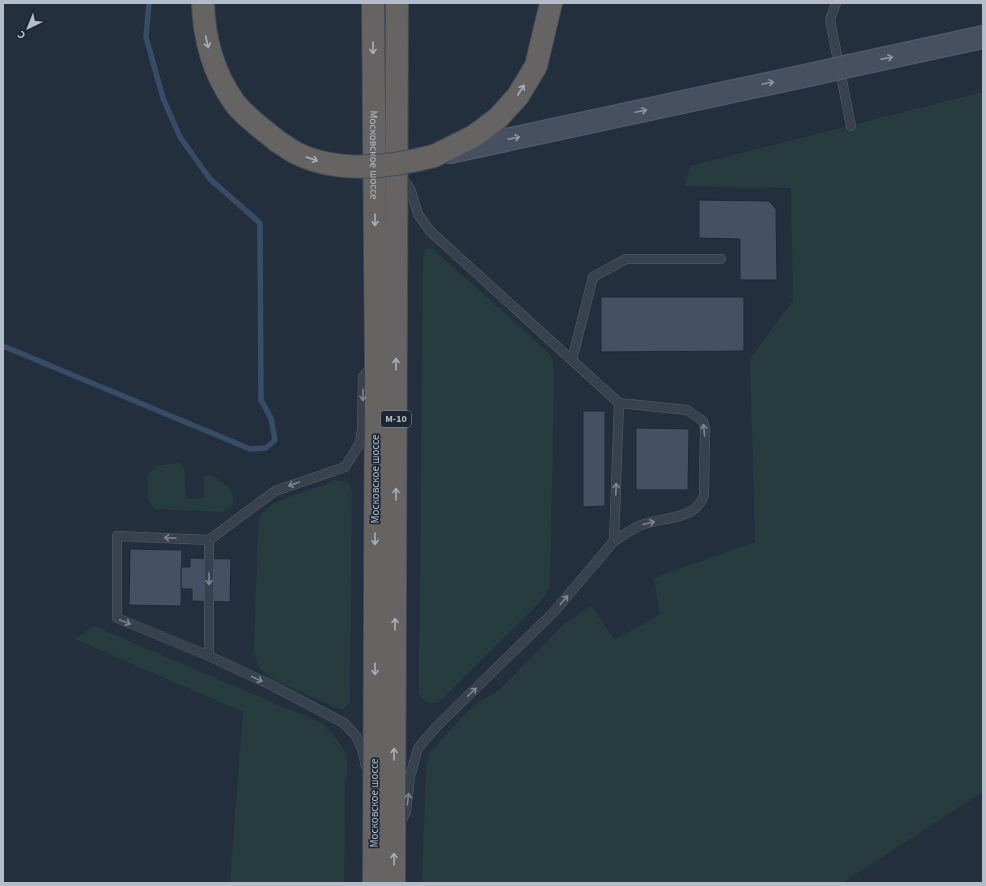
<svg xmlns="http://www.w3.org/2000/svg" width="986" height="886" font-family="'Source Sans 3',sans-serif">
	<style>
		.green { fill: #263c3f }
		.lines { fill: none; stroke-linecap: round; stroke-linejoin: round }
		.stream { stroke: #394c67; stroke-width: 5.5 }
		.building { fill: #455162; stroke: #1f2835 }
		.service-casing { stroke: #565f6c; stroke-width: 10 }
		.secondary-casing { stroke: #565f6c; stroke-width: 24 }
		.trunk-casing { stroke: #434c59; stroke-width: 24 }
		.service { stroke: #38414e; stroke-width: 9 }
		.secondary { stroke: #465061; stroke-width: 22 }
		.trunk { stroke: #656462; stroke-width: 22 }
		.secondary-bridge-casing { stroke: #565f6c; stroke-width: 24; stroke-linecap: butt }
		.trunk-bridge-casing { stroke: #434c59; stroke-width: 24; stroke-linecap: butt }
		.secondary-bridge { stroke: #465061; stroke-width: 22 }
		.trunk-bridge { stroke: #656462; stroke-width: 22 }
		.oneway { stroke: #a8afba }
		.oneway2 { stroke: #8e96a5 }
		.oneway3 { stroke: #7c8592 }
		.labels { text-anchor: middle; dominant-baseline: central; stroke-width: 3.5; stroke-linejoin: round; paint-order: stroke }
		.shield { fill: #1d2633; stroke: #878f9c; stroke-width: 1 }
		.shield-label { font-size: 10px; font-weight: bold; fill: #b4bcc9 }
		.street-label { font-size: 11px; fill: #b4bcc9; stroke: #1d2633 }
	</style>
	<rect width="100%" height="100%" fill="#242f3e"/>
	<g class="green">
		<polygon points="983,92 983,792 842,883 422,883 426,765 431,751 473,706 499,690 564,624 591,606 615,640 660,614 654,578 755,542 750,359 793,300 791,188 685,186 690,166"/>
		<polygon points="426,248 433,249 550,354 553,362 554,377 550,588 540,602 439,702 431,704 424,701 419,693 423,256"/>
		<path d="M 179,463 L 184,467 L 186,499 L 204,498 L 204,477 L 209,475 C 223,481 239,491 231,508 L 223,512 L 154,509 L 148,498 L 148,475 L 156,466 Z"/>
		<polygon points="336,480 343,481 350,484 352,493 350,703 343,709 339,709 274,680 259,668 254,651 258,525 261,515 273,503"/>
		<path d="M 94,626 L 321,723 C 340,741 353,754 345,782 L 344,883 L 230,883 L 243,712 L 75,639 Z"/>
	</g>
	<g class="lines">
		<polyline class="stream" points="3,346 250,449 266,448 275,440 271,418 261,400 260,223 210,179 180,137 163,98 146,37 149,3"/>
	</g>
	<g class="building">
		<polygon points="699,200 769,201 776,209 777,280 740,280 740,239 699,238"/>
		<polygon points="601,297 744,297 744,351 601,352"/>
		<polygon points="583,411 605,411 605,506 583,507"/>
		<polygon points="636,428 689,429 688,490 636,490"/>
		<polygon points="130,549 182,550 181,606 129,605"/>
		<polygon points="190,558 231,559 230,602 192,601 192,589 181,589 181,567 190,567"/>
	</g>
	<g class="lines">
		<defs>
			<g id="service">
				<polyline points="836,3 830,20 851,126"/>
				<polyline points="400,177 410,188 418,214 430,231 619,403 614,541 553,613 437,726 418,748 410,777 406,812 400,823"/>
				<polyline points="572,360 593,277 626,259 721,259"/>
				<polyline points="209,540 209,656 273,686 344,723 356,736 362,749 366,766"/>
				<path d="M 614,541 C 622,536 630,530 639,526 C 660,516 695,522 704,495 L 705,429 L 703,421 L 687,410 L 619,403"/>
				<polyline points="209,656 117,618 117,536 209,540 275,491 345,467 360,443 362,429 363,377 372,366"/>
			</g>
			<g id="secondary">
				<polyline points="849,66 983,37"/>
				<polyline points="450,152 818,73"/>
			</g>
			<g id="trunk">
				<path d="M 203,3 C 204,39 213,72 234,102 C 245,117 263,129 277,141"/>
				<path id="s1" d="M 373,3 L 376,360 L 374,883"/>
				<polyline points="434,156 474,136 498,118 518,96 536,66 551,3"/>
				<polyline points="394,883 397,3"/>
			</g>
		</defs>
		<use href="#service" class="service-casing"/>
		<use href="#secondary" class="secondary-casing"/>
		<use href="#trunk" class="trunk-casing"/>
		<use href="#service" class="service"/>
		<use href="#secondary" class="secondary"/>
		<use href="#trunk" class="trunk"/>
		<defs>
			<polyline id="secondary-bridge" points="818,73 849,66"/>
			<path id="trunk-bridge" d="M 277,141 C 284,145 291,151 298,154 C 340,174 391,167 434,156"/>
		</defs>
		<use href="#secondary-bridge" class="secondary-bridge-casing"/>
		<use href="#trunk-bridge" class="trunk-bridge-casing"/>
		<use href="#secondary-bridge" class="secondary-bridge"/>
		<use href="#trunk-bridge" class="trunk-bridge"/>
	</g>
	<defs><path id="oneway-shaft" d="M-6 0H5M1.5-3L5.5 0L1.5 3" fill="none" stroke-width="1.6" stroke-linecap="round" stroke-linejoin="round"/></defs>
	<g class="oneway">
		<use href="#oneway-shaft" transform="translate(207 42) rotate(77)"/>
		<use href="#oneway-shaft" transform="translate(373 48) rotate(90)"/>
		<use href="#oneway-shaft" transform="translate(521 90) rotate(-58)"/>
		<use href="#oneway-shaft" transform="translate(312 159) rotate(19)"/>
		<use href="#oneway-shaft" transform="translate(375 220) rotate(90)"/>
		<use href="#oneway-shaft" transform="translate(396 364) rotate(-90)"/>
		<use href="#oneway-shaft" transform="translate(396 494) rotate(-90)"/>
		<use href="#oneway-shaft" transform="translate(375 539) rotate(90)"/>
		<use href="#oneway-shaft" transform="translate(395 624) rotate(-90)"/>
		<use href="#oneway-shaft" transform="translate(375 669) rotate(90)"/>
		<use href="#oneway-shaft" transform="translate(394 754) rotate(-90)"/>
		<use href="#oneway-shaft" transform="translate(394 859) rotate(-91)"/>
	</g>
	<g class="oneway2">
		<use href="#oneway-shaft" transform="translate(887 58) rotate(-12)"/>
		<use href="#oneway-shaft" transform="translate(768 83) rotate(-12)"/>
		<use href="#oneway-shaft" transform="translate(641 111) rotate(-12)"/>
		<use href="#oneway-shaft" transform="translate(514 138) rotate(-12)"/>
	</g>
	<g class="oneway3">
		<use href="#oneway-shaft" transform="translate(363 395) rotate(91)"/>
		<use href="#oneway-shaft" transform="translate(704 430) rotate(-96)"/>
		<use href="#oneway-shaft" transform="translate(294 484) rotate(161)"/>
		<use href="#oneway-shaft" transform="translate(616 489) rotate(-88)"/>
		<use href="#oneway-shaft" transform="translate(649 523) rotate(-14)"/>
		<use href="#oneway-shaft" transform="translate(170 538) rotate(-177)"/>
		<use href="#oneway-shaft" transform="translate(209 579) rotate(90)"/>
		<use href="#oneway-shaft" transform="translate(564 600) rotate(-50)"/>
		<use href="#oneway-shaft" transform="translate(125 622) rotate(22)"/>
		<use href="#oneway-shaft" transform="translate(257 679) rotate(25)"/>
		<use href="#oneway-shaft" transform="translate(472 692) rotate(-44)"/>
		<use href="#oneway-shaft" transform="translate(408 799) rotate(-83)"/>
	</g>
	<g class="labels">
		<rect class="shield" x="381" y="411" width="30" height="16" rx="3"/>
		<g class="shield-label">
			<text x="396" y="419">М-10</text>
		</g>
		<g class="street-label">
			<text stroke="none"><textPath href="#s1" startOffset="152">Московское шоссе</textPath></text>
			<text transform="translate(375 479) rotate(-90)">Московское шоссе</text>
			<text transform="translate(374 803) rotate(-90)">Московское шоссе</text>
		</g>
	</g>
	<rect width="986" height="886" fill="none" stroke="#b4bcc9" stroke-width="8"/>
	<g transform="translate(28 28) rotate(223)" stroke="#1d2633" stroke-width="3" paint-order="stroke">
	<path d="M0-3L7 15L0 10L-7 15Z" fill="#b4bcc9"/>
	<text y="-6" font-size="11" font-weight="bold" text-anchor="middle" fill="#b4bcc9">С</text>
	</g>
</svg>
